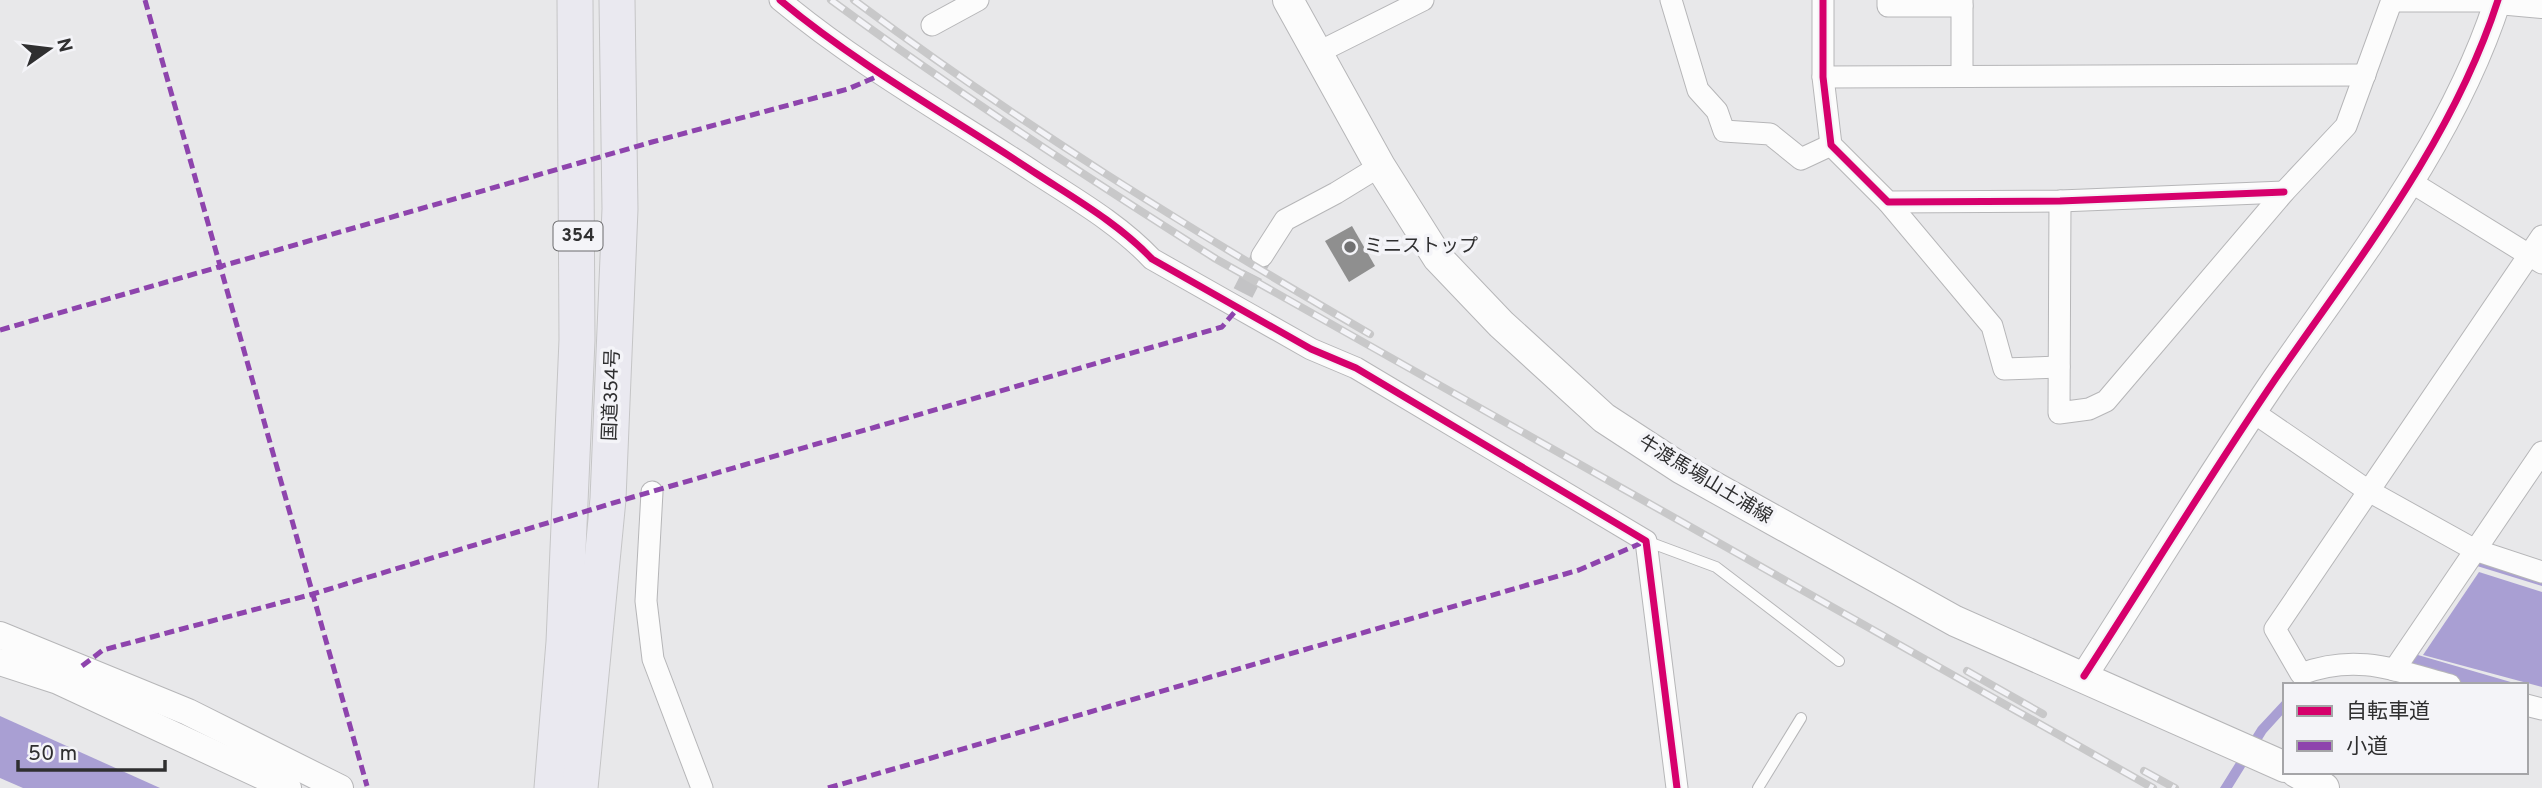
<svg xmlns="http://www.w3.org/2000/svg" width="2542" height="788" font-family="Overpass,'Noto Sans JP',sans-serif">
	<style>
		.water { fill: #a99fd3 }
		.building { fill: #8f8f8f }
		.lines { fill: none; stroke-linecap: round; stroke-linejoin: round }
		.minor-tunnel { stroke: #c3c3c5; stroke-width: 21; stroke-dasharray: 21 10; stroke-linecap: butt }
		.service-casing { stroke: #b6b6b8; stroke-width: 12 }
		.minor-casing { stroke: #b6b6b8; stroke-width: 23 }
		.tertiary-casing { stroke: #b6b6b8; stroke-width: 28 }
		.secondary-casing { stroke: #b6b6b8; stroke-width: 32 }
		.trunk-casing { stroke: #c5c5c6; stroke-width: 37 }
		.service { stroke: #fcfcfc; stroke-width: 10 }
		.minor { stroke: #fcfcfc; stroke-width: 21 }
		.tertiary { stroke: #fcfcfc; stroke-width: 26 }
		.secondary { stroke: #fcfcfc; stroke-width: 30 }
		.trunk { stroke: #eae9f0; stroke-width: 35 }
		.rail-casing { stroke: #c8c8c9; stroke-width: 8 }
		.rail { stroke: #f4f4f8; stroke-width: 5; stroke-dasharray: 16; stroke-linecap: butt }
		.quiet { stroke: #8e44ad; stroke-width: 5; stroke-dasharray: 10 5; stroke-linecap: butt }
		.cycleway-casing { stroke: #f4f4f8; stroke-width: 11 }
		.cycleway { stroke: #d6006c; stroke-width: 7 }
		.poi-dot { fill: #707071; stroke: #f4f4f8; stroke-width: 2.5 }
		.labels { text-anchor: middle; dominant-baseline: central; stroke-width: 7; stroke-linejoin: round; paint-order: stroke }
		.shield { fill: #f4f4f8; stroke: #6a6a6c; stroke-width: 2 }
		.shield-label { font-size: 18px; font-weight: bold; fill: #2f2f30 }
		.poi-label { font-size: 19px; fill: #2f2f30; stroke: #f4f4f8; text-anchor: start }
		.street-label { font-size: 19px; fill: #2f2f30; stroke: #f4f4f8 }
	</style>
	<rect width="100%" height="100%" fill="#e8e8ea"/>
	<g class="water">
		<polygon points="2477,556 2542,578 2542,586 2477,566 2418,655 2521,685 2464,685 2399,668"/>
		<polygon points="2479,572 2542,592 2542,687 2423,655"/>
		<polygon points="2285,698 2285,712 2266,733 2232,788 2220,788 2258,727"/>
		<polygon points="0,716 160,788 23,788 0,778"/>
	</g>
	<polygon class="building" points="1352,226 1375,266 1349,282 1325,241"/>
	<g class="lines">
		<polyline class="minor-tunnel" points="1243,293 1262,256"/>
		<defs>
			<g id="service">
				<polyline points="1646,541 1716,567 1839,661"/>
				<polyline points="1758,788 1801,718"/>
			</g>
			<g id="minor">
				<path d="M 780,0 C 859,66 951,117 1037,174 C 1077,200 1119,224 1152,259 L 1311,349 L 1356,368 L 1646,541 L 1677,788"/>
				<polyline points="1671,0 1698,90 1717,111 1724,131 1770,134 1801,159 1831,145"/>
				<polyline points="1823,0 1823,77 1831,145 1888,202 2060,201 2284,192"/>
				<polyline points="1888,0 1888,6 1962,6"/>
				<polyline points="2392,1 2498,1"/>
				<polyline points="932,25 978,0"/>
				<polyline points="1317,53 1423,0"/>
				<polyline points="1962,75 1962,0"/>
				<polyline points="1823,77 2365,75"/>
				<polyline points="2411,182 2542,263"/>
				<polyline points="2060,201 2059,413 2089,409 2106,401 2284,192 2346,126 2392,0"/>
				<polyline points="1888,202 1992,326 2004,369 2059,367"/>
				<polyline points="1262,256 1285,220 1336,193 1380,166"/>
				<polyline points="2253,412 2367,490 2475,550 2542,572"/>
				<polyline points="652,492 646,601 653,659 702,788"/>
				<polyline points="2394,670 2542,452"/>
				<path d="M 2450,685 C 2395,670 2357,653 2301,674 L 2275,629 L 2542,236"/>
				<polyline points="2526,705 2542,709"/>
			</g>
			<g id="tertiary">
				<polyline points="2498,1 2542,5"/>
				<polyline points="0,635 188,712 340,788"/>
				<polyline points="0,662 58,681 288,788"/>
				<path d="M 2084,676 C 2148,577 2210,475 2276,378 C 2359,258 2453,140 2498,0"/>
			</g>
			<g id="secondary">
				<polyline points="1288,0 1380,166 1438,258 1501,324 1604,418 1682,469 1955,621 2285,767"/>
				<polyline points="2296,772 2324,788"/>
			</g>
			<g id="trunk">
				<polyline points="552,788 564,642 577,340 575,0"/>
				<polyline points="580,788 608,499 620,209 617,0"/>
			</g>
		</defs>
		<use href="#service" class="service-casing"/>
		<use href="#minor" class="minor-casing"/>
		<use href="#tertiary" class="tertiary-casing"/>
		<use href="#secondary" class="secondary-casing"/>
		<use href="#trunk" class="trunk-casing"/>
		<use href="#service" class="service"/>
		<use href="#minor" class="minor"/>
		<use href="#tertiary" class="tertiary"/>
		<use href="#secondary" class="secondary"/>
		<use href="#trunk" class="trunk"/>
		<defs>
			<g id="rail">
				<path d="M 831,0 C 956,92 1085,176 1216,259 L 2153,788"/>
				<path d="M 854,0 C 1018,123 1192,231 1370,334"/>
				<polyline points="1967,671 2043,714"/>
				<polyline points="2144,771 2175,788"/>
			</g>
		</defs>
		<use href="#rail" class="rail-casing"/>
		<use href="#rail" class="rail"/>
		<g class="quiet">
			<polyline points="145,0 367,786"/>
			<polyline points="0,330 652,142 848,89 883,74"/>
			<polyline points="82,666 103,650 313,594 633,497 1222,327 1237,309"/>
			<polyline points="828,788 1579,570 1646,541"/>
		</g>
		<defs>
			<g id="cycleway">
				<path d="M 780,0 C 859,66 951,117 1037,174 C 1077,200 1119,224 1152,259 L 1311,349 L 1356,368 L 1646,541 L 1677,788"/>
				<polyline points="1823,0 1823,77 1831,145 1888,202 2060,201 2284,192"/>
				<path d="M 2084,676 C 2148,577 2210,475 2276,378 C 2359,258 2453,140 2498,0"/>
			</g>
		</defs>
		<use href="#cycleway" class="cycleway-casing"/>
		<use href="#cycleway" class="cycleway"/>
	</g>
	<circle class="poi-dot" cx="1350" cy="247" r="7"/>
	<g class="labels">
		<rect class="shield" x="553.5" y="221.5" width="49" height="29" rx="5"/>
		<g class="shield-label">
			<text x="578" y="236">354</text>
		</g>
		<g class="poi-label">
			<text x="1364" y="247">ミニストップ</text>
		</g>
		<g class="street-label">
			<text transform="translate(612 395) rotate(-88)">国道354号</text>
			<text transform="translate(1705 480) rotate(31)">牛渡馬場山土浦線</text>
		</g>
	</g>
	<rect x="2283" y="683" width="245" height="91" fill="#f4f4f8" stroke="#a5a5a8" stroke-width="2"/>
	<rect x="2297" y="706" width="35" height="10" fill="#d6006c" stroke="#a5a5a8" stroke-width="2"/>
	<text x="2346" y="718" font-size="21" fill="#2f2f30">自転車道</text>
	<rect x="2297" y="741" width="35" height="10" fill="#8e44ad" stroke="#a5a5a8" stroke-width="2"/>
	<text x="2346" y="753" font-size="21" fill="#2f2f30">小道</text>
	<g transform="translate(49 49) rotate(76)" stroke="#f4f4f8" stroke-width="5" paint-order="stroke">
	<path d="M0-5L12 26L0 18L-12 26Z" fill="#2f2f30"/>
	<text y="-10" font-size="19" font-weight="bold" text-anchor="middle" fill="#2f2f30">N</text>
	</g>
	<path d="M18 760v10h147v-10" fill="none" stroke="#2f2f30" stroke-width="3.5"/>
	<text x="28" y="760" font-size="21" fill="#2f2f30" stroke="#f4f4f8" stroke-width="5" paint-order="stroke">50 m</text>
</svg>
